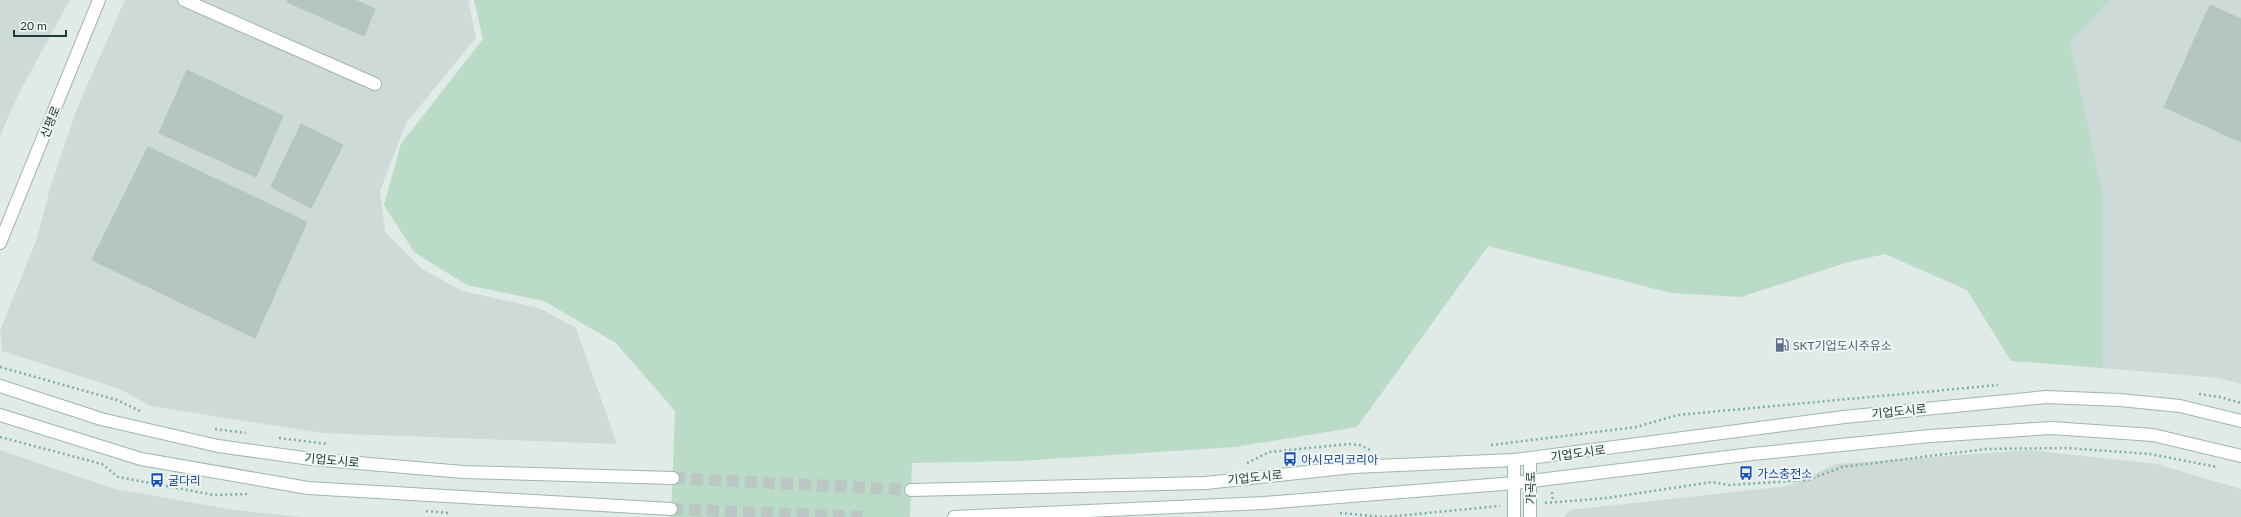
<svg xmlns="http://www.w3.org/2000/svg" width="2241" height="517" font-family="Lato,'Noto Sans KR',sans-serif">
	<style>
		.built { fill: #cedad7 }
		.green { fill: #b9dbc8 }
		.building { fill: #b5c5c1; stroke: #b3c4bf }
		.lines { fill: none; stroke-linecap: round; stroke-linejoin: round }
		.secondary-tunnel { stroke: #bac7c4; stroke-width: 12; stroke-dasharray: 12 6; stroke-linecap: butt }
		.street-casing { stroke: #a3b2af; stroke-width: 14 }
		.secondary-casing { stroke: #9fb6b1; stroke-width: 14 }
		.path { stroke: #81ada7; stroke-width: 2.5; stroke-dasharray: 2 3; stroke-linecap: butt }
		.street { stroke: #fff; stroke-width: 12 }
		.secondary { stroke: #fff; stroke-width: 12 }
		.labels { text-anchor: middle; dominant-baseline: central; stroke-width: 4; stroke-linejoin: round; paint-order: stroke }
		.street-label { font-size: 12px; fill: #213a37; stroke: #f0f7f5 }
		.service-label { font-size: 12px; fill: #4e5e75; stroke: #f0f7f5; text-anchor: start }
		.transit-label { font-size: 12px; fill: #164399; stroke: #f0f7f5; text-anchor: start }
	</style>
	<rect width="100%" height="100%" fill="#e0eae7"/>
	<g class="built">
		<polygon points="0,0 70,0 19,93 0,136"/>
		<polygon points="125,0 468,0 476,38 406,123 380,191 385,232 422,269 462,291 539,308 576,328 617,444 322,433 150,406 120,389 2,351 0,331 36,241 51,185 78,106"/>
		<polygon points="2110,0 2241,0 2241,384 2219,378 2103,368 2103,196 2070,42"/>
		<polygon points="0,450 115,489 234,510 303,517 0,517"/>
		<polygon points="2030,450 2156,464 2241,489 2241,517 1564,517 1570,510 1788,486 1836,464"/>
	</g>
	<polygon class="green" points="474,0 2110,0 2070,42 2103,196 2103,368 2011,361 1967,290 1885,254 1845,263 1741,297 1671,293 1488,246 1357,427 1235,447 1019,461 912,463 910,517 671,517 675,411 616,343 544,301 467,285 414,252 384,205 401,144 483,39"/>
	<g class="building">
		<polygon points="288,0 355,0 375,9 364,36 287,2"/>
		<polygon points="2210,5 2241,19 2241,142 2164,107"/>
		<polygon points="187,70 283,116 256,177 159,133"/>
		<polygon points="301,124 343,145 311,208 271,187"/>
		<polygon points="148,147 307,222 255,338 92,260"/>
	</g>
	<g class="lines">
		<g class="secondary-tunnel">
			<polyline points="673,478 911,490"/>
			<polyline points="671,509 863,517"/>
		</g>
		<defs>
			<g id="street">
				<polyline points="184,0 375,84"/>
				<polyline points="0,243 99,0"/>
			</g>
			<g id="secondary">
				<polyline points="0,386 101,419 218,446 311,459 463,472 673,478"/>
				<polyline points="0,415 141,459 308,488 671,509"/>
				<polyline points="1530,459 1530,517"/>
				<polyline points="1514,460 1514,517"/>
				<polyline points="911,490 1206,483 1353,467 1514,460 1844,417 2046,397 2120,400 2180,406 2241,421"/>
				<polyline points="954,517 1264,503 1515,483 1752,454 1930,436 2051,428 2153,435 2241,456"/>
			</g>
		</defs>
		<use href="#street" class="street-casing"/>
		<use href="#secondary" class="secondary-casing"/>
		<g class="path">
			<polyline points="0,367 117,400 140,411"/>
			<polyline points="2199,394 2220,397 2241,403"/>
			<polyline points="215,429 246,433"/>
			<polyline points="0,437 102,464 118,477 214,495 248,494"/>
			<polyline points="279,438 327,444"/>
			<polyline points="1491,445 1636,427 1678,415 1998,385"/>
			<polyline points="1247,463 1269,452 1349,444 1360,445 1372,451"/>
			<polyline points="1552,492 1553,502"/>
			<polyline points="1545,503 1607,498 1712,482 1729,485 1808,480 1842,467 1986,449 2067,448 2150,454 2217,467"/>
			<polyline points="426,511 449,513"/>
			<polyline points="1340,513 1385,517 1500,506"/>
		</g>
		<use href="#street" class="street"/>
		<use href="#secondary" class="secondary"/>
	</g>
	<defs>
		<symbol id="fuel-bare" viewBox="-9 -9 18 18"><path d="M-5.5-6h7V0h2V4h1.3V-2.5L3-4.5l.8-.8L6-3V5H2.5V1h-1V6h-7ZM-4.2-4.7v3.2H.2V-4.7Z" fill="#5c6f8a" stroke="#f0f7f5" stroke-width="2.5" paint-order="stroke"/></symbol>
		<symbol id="bus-bare" viewBox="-9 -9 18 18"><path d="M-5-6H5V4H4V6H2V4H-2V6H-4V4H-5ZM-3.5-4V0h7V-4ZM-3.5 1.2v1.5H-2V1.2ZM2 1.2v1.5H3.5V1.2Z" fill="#1a4fb4" stroke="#f0f7f5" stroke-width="2.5" paint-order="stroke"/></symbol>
	</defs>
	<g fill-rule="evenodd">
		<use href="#fuel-bare" x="1772" y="335" width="20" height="20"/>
		<use href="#bus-bare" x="1280" y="449" width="20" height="20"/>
		<use href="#bus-bare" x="1736" y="463" width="20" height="20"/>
		<use href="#bus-bare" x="147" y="470" width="20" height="20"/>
	</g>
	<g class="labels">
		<g class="street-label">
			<text transform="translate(50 122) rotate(-68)">신평로</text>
			<text transform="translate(1899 411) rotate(-6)">기업도시로</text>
			<text transform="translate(1578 453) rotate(-8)">기업도시로</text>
			<text transform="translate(332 460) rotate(5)">기업도시로</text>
			<text transform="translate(1255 477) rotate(-6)">기업도시로</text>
			<text transform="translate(1530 488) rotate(-90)">가곡로</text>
		</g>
		<g class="service-label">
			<text x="1793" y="345">SKT기업도시주유소</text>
		</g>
		<g class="transit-label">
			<text x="1301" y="459">아시모리코리아</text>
			<text x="1757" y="473">가스충전소</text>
			<text x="168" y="480">굴다리</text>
		</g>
	</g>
	<path d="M14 30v6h52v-6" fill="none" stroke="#213a37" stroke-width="2"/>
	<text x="20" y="30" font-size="12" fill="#213a37" stroke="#f0f7f5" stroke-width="3" paint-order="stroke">20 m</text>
</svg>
